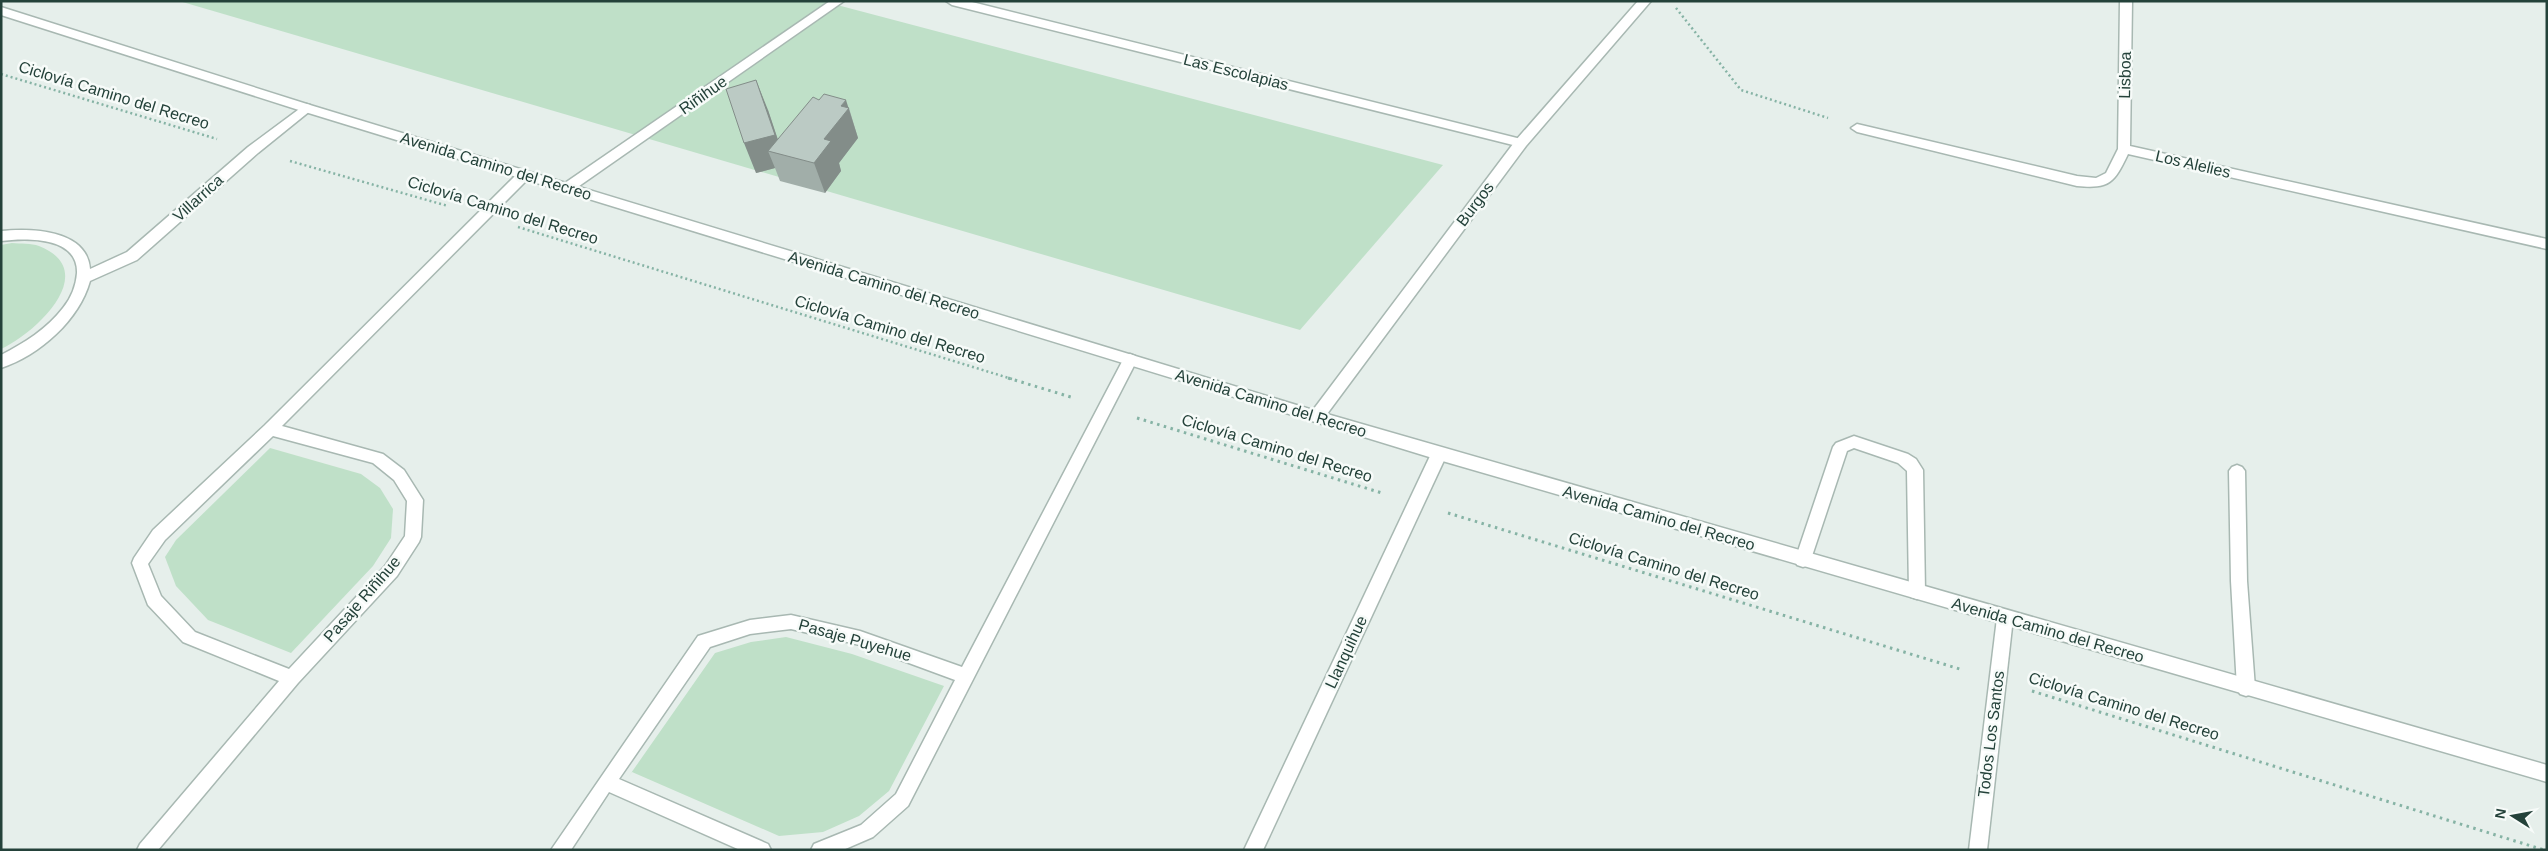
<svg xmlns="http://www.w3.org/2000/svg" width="2548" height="851" font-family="Helvetica,sans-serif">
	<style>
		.green { fill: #bfe0c8 }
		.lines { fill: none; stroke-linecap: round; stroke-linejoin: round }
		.service-casing { stroke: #a8b8b2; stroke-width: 3 }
		.minor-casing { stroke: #a8b8b2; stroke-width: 3 }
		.tertiary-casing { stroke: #a8b8b2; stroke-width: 3 }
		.path-far1 { stroke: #86b3a5; stroke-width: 2.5; stroke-dasharray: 2 3; stroke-linecap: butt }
		.path { stroke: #86b3a5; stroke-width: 3; stroke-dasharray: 2.5 4.5; stroke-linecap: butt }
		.service { fill: #fff; fill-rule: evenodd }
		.minor { fill: #fff; fill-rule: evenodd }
		.tertiary { fill: #fff; fill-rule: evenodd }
		.wall { fill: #a1aea9 }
		.shaded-wall { fill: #838d89 }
		.building { fill: #bbcac4; stroke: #838d89 }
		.labels { text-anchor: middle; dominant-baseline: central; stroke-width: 5; stroke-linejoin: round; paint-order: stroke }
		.street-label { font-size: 16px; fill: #24423a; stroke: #f7fbf9 }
	</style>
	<rect width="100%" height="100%" fill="#e6efeb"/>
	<g class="green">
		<polygon points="179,1 822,1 1443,165 1300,330"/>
		<path d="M 12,243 C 21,244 31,243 39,246 C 102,271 36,333 1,349 L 1,245 Z"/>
		<polygon points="270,448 361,474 380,488 393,509 391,538 373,566 291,653 208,620 176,586 165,557 176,540"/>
		<polygon points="786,637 852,654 944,686 889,791 859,816 823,832 779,836 632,772 629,776 715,653 751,642"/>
	</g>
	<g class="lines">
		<defs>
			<g id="service">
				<polygon points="1854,436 1908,454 1916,459 1923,470 1925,592 1923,597 1917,599 1911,597 1909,592 1907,471 1898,463 1854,448 1847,451 1809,565 1803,567 1797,565 1795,560 1833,447 1836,443"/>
				<polygon points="2237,465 2242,467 2245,471 2247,581 2255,688 2252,694 2246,696 2240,694 2237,688 2231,581 2229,471 2232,467"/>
			</g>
			<g id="minor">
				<polygon points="830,1 844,1 572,191 562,191 560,188 562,185"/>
				<polygon points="946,1 968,1 1521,139 1527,143 1521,147 952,5"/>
				<path d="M 2120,1 L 2132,1 L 2130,146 L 2547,239 L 2547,249 L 2128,154 C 2114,183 2110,189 2077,186 L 1857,132 L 1851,128 L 1857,124 L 2077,176 L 2096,178 L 2106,173 L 2118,149 Z"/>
				<path d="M 306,104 L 310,105 L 312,108 L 310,111 L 258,153 L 137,260 L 90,281 C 79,320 40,355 1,368 L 1,355 C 24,343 47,329 63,308 C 71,298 76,286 77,273 C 78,236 26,238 1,241 L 1,231 C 30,228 87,229 90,269 L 127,252 L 248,147 Z"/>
				<path d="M 524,170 L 529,172 L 531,175 L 529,178 L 282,426 L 383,454 L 404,470 L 423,500 L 421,537 L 419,542 L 397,576 L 298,683 L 158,850 L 137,850 L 140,844 L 279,681 L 183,642 L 148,605 L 132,563 L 134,558 L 153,530 L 265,425 L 519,172 ZM 273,436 L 373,463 L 394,480 L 407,501 L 405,536 L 385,566 L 289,669 L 195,632 L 161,596 L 148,564 L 165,540 Z"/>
				<polygon points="1130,354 1135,356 1137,360 908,806 873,837 843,850 811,850 814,844 861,825 896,794 955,680 860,645 791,629 750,634 710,647 619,779 768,844 771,850 740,850 609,792 571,850 551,850 698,636 750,620 791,615 860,631 962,667 1125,356"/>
				<polygon points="1439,448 1444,450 1447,454 1263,850 1244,850 1431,454 1434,450"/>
				<polygon points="2005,611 2011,613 2013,618 1987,850 1969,850 1997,618 1999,613"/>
			</g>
			<polygon id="tertiary" points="1638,1 1651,1 1526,146 1327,414 2547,765 2547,782 1439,460 302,111 1,15 1,7 310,105 1313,410 1516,140"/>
		</defs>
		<use href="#service" class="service-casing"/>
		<use href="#minor" class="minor-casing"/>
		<use href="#tertiary" class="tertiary-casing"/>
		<g class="path-far1">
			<polyline points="1676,8 1741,90 1828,118"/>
			<polyline points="1,74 217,139"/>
			<polyline points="290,161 448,206"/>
			<polyline points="518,227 1012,379"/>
		</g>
		<g class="path">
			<polyline points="1008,378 1074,398"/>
			<polyline points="1137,418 1382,493"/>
			<polyline points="1448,513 1963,670"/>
			<polyline points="2032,691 2544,850"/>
		</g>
		<use href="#service" class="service"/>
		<use href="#minor" class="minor"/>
		<use href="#tertiary" class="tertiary"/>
	</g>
	<polygon class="wall" points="848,108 849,108 858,138 839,163 841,171 825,193 780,181 775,168 756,173 768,110 778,140"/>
	<g class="shaded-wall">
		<polygon points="756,80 768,110 783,155 768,151 775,168 756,173 744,143"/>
		<polygon points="846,100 858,138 839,163 841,171 825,193 814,163 824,139 841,106"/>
	</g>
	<g class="building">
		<polygon points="756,80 775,135 744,143 726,89"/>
		<polygon points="824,94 846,100 841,106 849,108 824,139 831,141 814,163 768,151 813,97 819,100"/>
	</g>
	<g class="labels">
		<g class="street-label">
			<text transform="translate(1236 72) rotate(14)">Las Escolapias</text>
			<text transform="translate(2125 75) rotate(-89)">Lisboa</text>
			<text transform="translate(114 95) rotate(17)">Ciclovía Camino del Recreo</text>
			<text transform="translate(703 95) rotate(-35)">Riñihue</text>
			<text transform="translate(2193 164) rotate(13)">Los Alelies</text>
			<text transform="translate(496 166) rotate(17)">Avenida Camino del Recreo</text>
			<text transform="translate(198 198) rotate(-42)">Villarrica</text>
			<text transform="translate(1475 204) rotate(-53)">Burgos</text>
			<text transform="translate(503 210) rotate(17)">Ciclovía Camino del Recreo</text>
			<text transform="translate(884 285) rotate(17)">Avenida Camino del Recreo</text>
			<text transform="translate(890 329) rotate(17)">Ciclovía Camino del Recreo</text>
			<text transform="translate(1271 403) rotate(17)">Avenida Camino del Recreo</text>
			<text transform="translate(1277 448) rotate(17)">Ciclovía Camino del Recreo</text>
			<text transform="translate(1659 518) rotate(16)">Avenida Camino del Recreo</text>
			<text transform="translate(1664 566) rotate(17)">Ciclovía Camino del Recreo</text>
			<text transform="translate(362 599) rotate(-49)">Pasaje Riñihue</text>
			<text transform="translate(2048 630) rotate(16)">Avenida Camino del Recreo</text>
			<text transform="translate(855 640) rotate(16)">Pasaje Puyehue</text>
			<text transform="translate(1346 652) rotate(-65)">Llanquihue</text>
			<text transform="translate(2124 706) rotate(17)">Ciclovía Camino del Recreo</text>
			<text transform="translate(1991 734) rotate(-83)">Todos Los Santos</text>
		</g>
	</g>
	<rect width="2548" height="851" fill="none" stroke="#24423a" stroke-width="5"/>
	<g transform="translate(2513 816) rotate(281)" stroke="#f7fbf9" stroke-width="4" paint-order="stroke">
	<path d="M0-4L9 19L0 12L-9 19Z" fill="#24423a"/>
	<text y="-8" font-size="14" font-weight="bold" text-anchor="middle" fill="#24423a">N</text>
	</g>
</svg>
